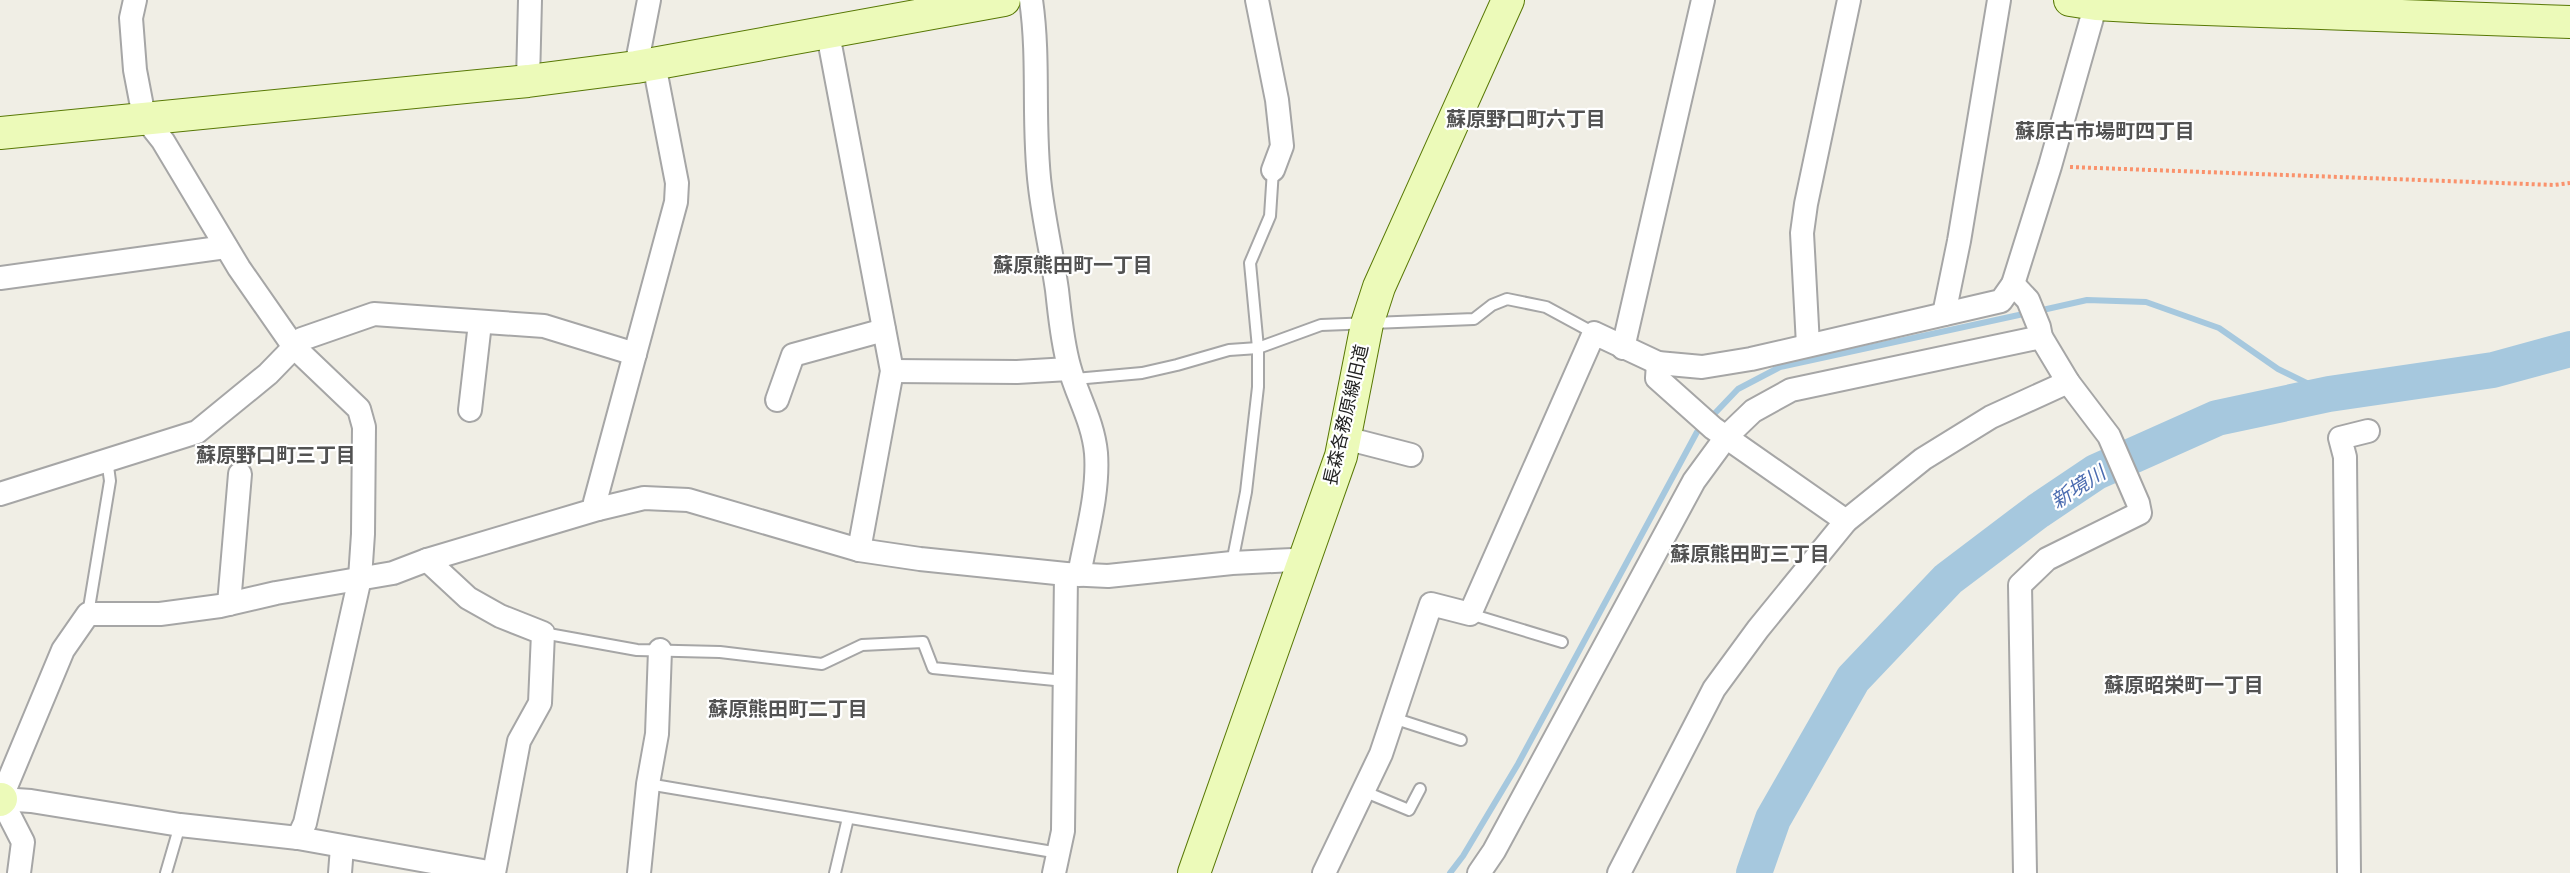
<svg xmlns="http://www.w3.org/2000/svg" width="2570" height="873" font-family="'DM Sans','Noto Sans JP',sans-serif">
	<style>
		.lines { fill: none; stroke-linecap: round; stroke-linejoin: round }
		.stream { stroke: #a6c8de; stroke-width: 6 }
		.river { stroke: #a6c8de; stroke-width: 36 }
		.lane-casing { stroke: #a6a6a6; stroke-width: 14 }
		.street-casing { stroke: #a6a6a6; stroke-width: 26 }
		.secondary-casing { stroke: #587805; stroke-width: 34 }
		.path { stroke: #fa926c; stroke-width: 4; stroke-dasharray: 3 3; stroke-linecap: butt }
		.lane { stroke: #fff; stroke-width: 10 }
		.street { stroke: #fff; stroke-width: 22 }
		.secondary { stroke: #ecfab9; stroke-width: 32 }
		.labels { text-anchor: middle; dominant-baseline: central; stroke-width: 4.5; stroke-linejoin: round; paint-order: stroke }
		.street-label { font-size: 18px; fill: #1f1f1f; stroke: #fff }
		.neighbourhood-label { font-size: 20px; font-weight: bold; fill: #525252; stroke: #fff }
		.water-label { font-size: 20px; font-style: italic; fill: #4b6cb0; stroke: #fff }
	</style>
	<rect width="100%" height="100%" fill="#f0eee5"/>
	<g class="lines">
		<g class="stream">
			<polyline points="2038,311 2087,300 2146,302 2219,328 2278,369 2329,394"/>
			<polyline points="1450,873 1463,856 1518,764 1697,432 1738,389 1780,367 2028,313"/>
		</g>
		<polyline class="river" points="1754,873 1773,819 1853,679 1948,579 2038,511 2096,472 2217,418 2329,394 2493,370 2570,349"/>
		<defs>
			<g id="lane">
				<polyline points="1075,379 1142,373 1177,365 1229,350 1258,348 1321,325 1474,319 1492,305 1507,299 1546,307 1594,333"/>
				<polyline points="1232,563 1246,492 1258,387 1258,348 1250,263 1270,216 1273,170"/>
				<polyline points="88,614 110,481 107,459"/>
				<polyline points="1470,614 1562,642"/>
				<polyline points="543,633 637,650 720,652 822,664 862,645 923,642 933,668 1065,681"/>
				<polyline points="1393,718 1461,740"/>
				<polyline points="648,784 1059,853"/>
				<polyline points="1363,791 1409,810 1420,789"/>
				<polyline points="166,873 180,825"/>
				<polyline points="835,873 848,818"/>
			</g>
			<g id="street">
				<polyline points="135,0 131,18 135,70 144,117 163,141 239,268 294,347 359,409 364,427 363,534 360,578 305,823 298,838"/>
				<path d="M 1031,0 C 1040,62 1032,124 1040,187 C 1044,221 1052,255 1057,290 C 1060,316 1062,341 1069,366 C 1077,396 1093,421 1096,453 C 1099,493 1086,536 1079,575"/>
				<polyline points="1257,0 1277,100 1282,146 1273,170"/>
				<polyline points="828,34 892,371 859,550"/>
				<polyline points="636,67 649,0"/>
				<polyline points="528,81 530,0"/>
				<polyline points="0,278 226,247"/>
				<polyline points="2013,284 2028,300 2039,327 2041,337 2068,382 2109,436 2138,503 2140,513 2047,559 2020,585 2025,873"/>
				<polyline points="1944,314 1959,241 1999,0"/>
				<polyline points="1808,345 1802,233 1806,204 1849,0"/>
				<polyline points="1623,348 1703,0"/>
				<polyline points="1658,363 1657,378 1713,428 1846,521"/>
				<polyline points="892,371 1017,372 1069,369"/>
				<polyline points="777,400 793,355 884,330"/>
				<polyline points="470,410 480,323"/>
				<polyline points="1345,438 1411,455"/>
				<polyline points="0,494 197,432 268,374 302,339 374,314 544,326 635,354"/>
				<polyline points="598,509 595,502 676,202 677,183 654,64"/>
				<polyline points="427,560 468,598 500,616 543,633 540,703 519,741 494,873"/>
				<polyline points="229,604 240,474"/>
				<polyline points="1,799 31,801 180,825 298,838 494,873"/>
				<polyline points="1,799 23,842 19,873"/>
				<polyline points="0,801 63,650 88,614 160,614 220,606 276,593 393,573 427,560 598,509 644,498 688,500 859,550 920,559 1066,574 1108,576 1232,563 1293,560 1303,565"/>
				<polyline points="340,873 342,847"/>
				<polyline points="639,873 648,784 657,734 660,650"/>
				<polyline points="1054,873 1063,831 1066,574"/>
				<polyline points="1324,873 1381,754 1431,604 1470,614 1594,333 1658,363 1702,367 1751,359 2001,301 2013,284 2050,166 2097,0"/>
				<polyline points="1479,873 1494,851 1694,481 1727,436 1753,411 1791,390 2041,337"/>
				<polyline points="1619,873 1714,689 1758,629 1846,521 1923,459 1991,417 2068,382"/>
				<polyline points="2349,873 2345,457 2340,438 2368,431"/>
			</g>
			<g id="secondary">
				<polyline points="2070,0 2096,4 2150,7 2570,22"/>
				<polyline points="0,133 528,81 636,67 1004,0"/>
				<polyline points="0,800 1,799"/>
				<polyline points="1194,873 1341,456 1367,324 1379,287 1508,0"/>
			</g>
		</defs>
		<use href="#lane" class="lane-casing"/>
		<use href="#street" class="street-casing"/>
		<use href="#secondary" class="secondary-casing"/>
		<polyline class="path" points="2070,167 2554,185 2570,183"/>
		<use href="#lane" class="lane"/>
		<use href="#street" class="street"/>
		<use href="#secondary" class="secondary"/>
	</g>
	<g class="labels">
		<g class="street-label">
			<text transform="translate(1346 415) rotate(-77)">長森各務原線旧道</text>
		</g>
		<g class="neighbourhood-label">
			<text x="1526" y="119">蘇原野口町六丁目</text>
			<text x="2105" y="131">蘇原古市場町四丁目</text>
			<text x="1073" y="265">蘇原熊田町一丁目</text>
			<text x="276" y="455">蘇原野口町三丁目</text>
			<text x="1750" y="554">蘇原熊田町三丁目</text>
			<text x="2184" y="685">蘇原昭栄町一丁目</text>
			<text x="788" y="709">蘇原熊田町二丁目</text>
		</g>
		<g class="water-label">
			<text transform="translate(2078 487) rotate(-33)">新境川</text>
		</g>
	</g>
</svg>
